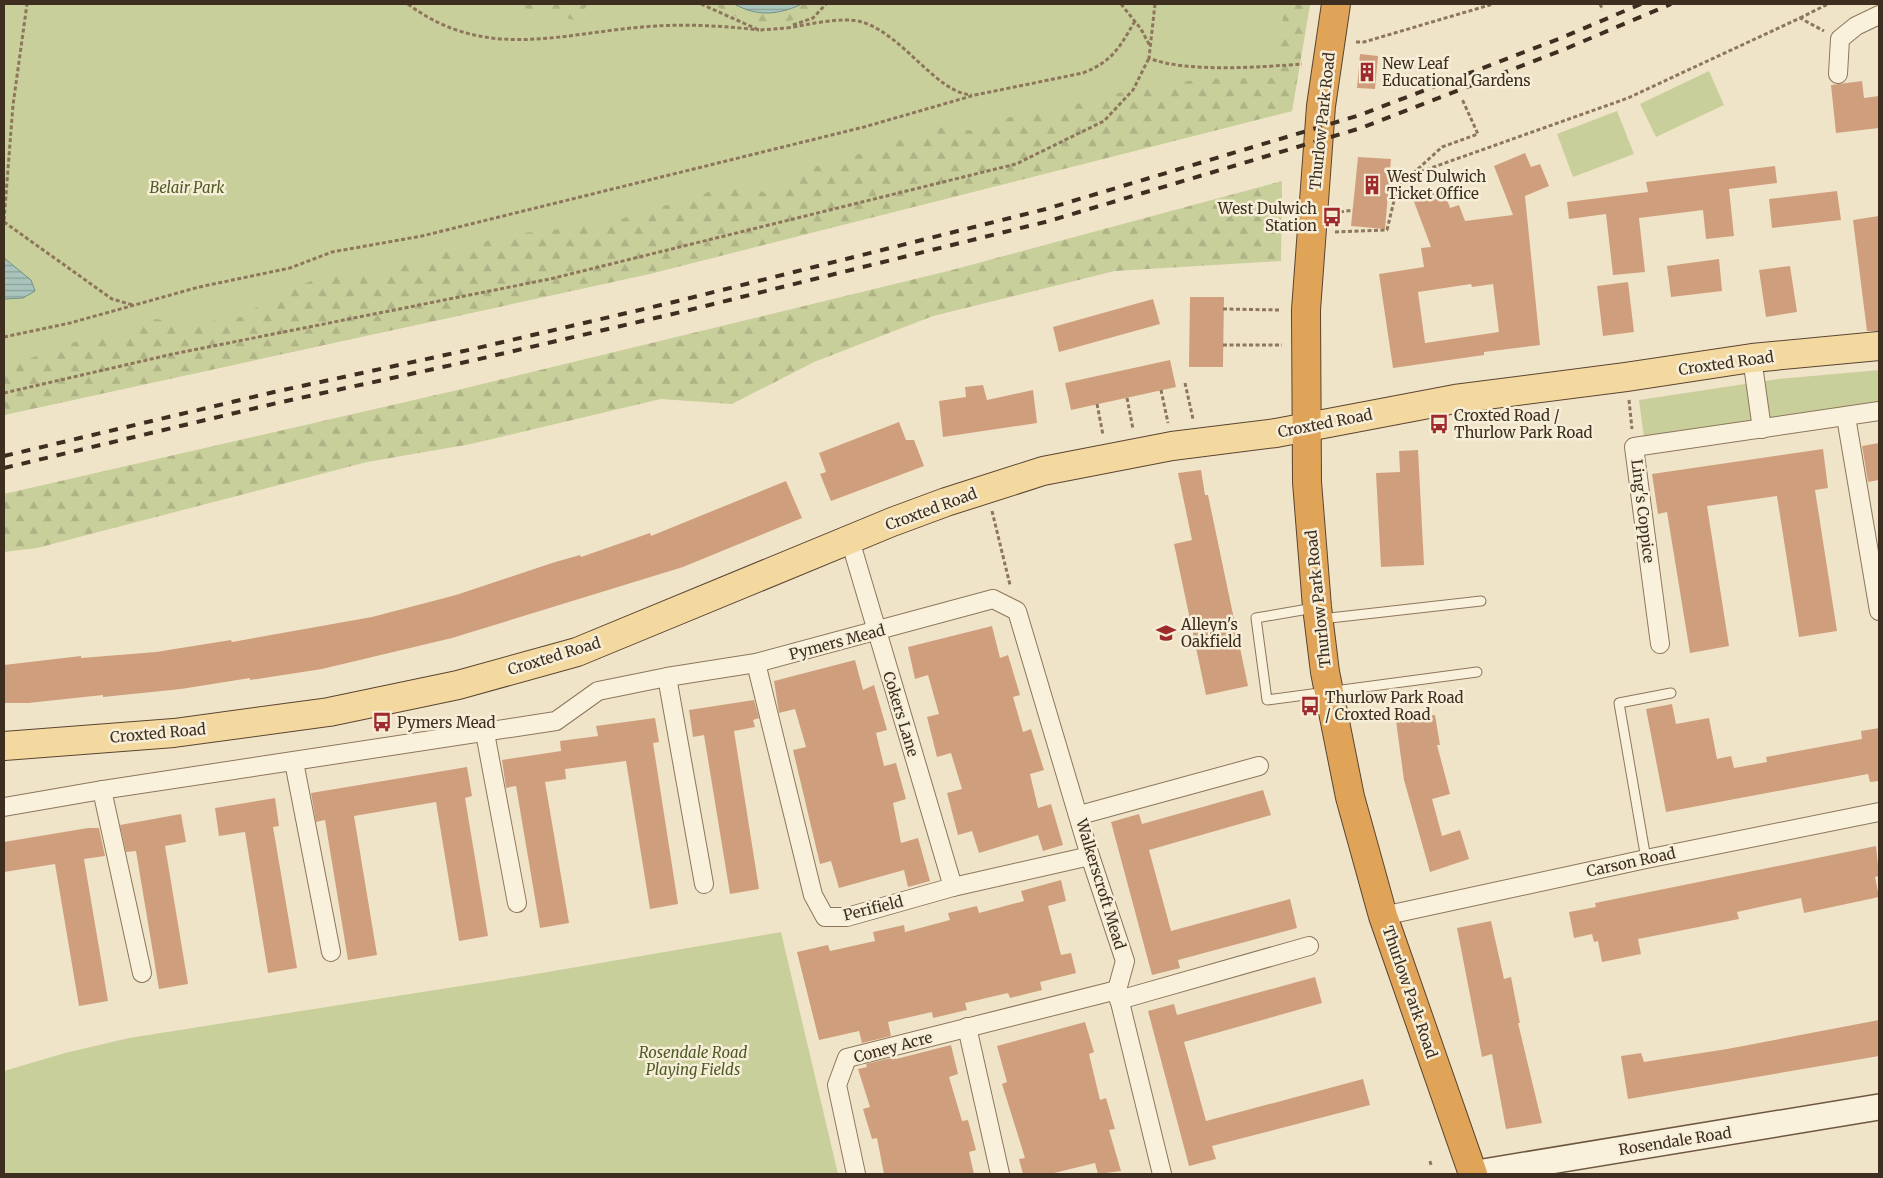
<svg xmlns="http://www.w3.org/2000/svg" width="1883" height="1178" font-family="Merriweather,serif">
	<style>
		.green { fill: #c9cf9b }
		.forest { fill: url(#forest-firs) }
		.water { fill: url(#water-rules); stroke: #6f938a }
		.building { fill: #cf9f7d; fill-rule: evenodd }
		.lines { fill: none; stroke-linecap: round; stroke-linejoin: round }
		.lane-casing { stroke: #8d765c; stroke-width: 11 }
		.street-casing { stroke: #8d765c; stroke-width: 20 }
		.secondary-casing { stroke: #6f573f; stroke-width: 28 }
		.primary-casing { stroke: #5b4430; stroke-width: 30 }
		.highway-casing { stroke: #5b4430; stroke-width: 30 }
		.path { stroke: #8d765c; stroke-width: 3; stroke-dasharray: 4 2.5; stroke-linecap: butt }
		.lane { stroke: #faf1dc; stroke-width: 9 }
		.street { stroke: #faf1dc; stroke-width: 18 }
		.secondary { stroke: #faf1dc; stroke-width: 25 }
		.primary { stroke: #f3d9a0; stroke-width: 28 }
		.highway { stroke: #e0a458; stroke-width: 28 }
		.rail { stroke: #3d2e20; stroke-width: 4; stroke-dasharray: 9 9; stroke-linecap: butt }
		.labels { text-anchor: middle; dominant-baseline: central; stroke-width: 5; stroke-linejoin: round; paint-order: stroke }
		.poi-label { font-size: 15px; fill: #3d2e20; stroke: #f7eed8; text-anchor: start }
		.street-label { font-size: 15px; fill: #3d2e20; stroke: #f7eed8 }
		.park-label { font-size: 15px; font-style: italic; fill: #4d5a26; stroke: #f7eed8 }
	</style>
	<defs>
		<pattern id="forest-firs" width="22" height="20" patternUnits="userSpaceOnUse" patternTransform="scale(1.25)"><rect width="22" height="20" fill="#c9cf9b"/><path d="M5 1l3.5 6h-7zM16 11l3.5 6h-7z" fill="#aeb285"/></pattern>
		<pattern id="water-rules" width="6" height="5" patternUnits="userSpaceOnUse" patternTransform="scale(1.25)"><rect width="6" height="5" fill="#a9c4bc"/><path d="M0 2.5h6" fill="none" stroke="#8ba098"/></pattern>
	</defs>
	<rect width="100%" height="100%" fill="#f0e4c8"/>
	<g class="green">
		<polygon points="4,4 1310,4 1292,111 649,274 4,415"/>
		<polygon points="1709,71 1724,105 1656,137 1640,104"/>
		<polygon points="1617,111 1634,154 1573,177 1557,134"/>
		<polygon points="1879,370 1879,404 1644,438 1639,400 1778,379"/>
		<polygon points="781,932 838,1174 4,1174 4,1071 65,1053 129,1038 524,976"/>
	</g>
	<g class="forest">
		<polygon points="508,4 589,4 574,20"/>
		<path d="M 713,4 L 735,4 L 756,14 L 772,14 L 784,12 L 800,4 L 832,4 C 786,26 759,34 713,4 Z"/>
		<polygon points="1285,4 1310,4 1292,111 649,274 4,415 4,368 83,339 119,336 155,319 192,324 241,317 282,292 327,275 381,273 421,259 515,233 541,232 621,219 652,208 684,202 727,184 742,182 769,195 782,181 793,173 862,153 880,145 905,139 937,127 985,132 1005,118 1065,107 1118,93 1177,82 1221,78 1274,78"/>
		<polygon points="1282,181 1281,261 1115,271 933,316 814,362 732,404 661,399 471,444 367,462 37,548 4,552 4,494 462,389 952,270"/>
	</g>
	<g class="water">
		<path d="M 734,4 L 802,4 C 778,15 758,17 734,4 Z"/>
		<polygon points="4,258 31,280 35,291 23,298 4,299"/>
	</g>
	<g class="building">
		<polygon points="1360,54 1378,56 1375,89 1357,88"/>
		<polygon points="1862,81 1864,98 1879,96 1879,128 1836,133 1831,85"/>
		<path d="M 1525,153 L 1531,167 L 1540,164 L 1549,186 L 1525,196 L 1540,345 L 1484,352 L 1484,355 L 1393,368 L 1379,274 L 1424,267 L 1421,248 L 1431,247 L 1413,199 L 1443,188 L 1450,208 L 1459,205 L 1465,221 L 1513,215 L 1494,166 ZM 1471,284 L 1472,287 L 1493,284 L 1499,332 L 1425,343 L 1418,292 Z"/>
		<polygon points="1358,157 1391,159 1385,229 1351,226"/>
		<polygon points="1775,166 1777,183 1729,189 1734,236 1706,239 1703,210 1639,218 1645,272 1613,275 1606,214 1569,219 1567,202 1648,192 1646,182"/>
		<polygon points="1837,191 1841,220 1772,228 1769,199"/>
		<polygon points="1879,216 1879,331 1867,331 1853,220"/>
		<polygon points="1719,259 1722,291 1671,297 1667,266"/>
		<polygon points="1790,266 1797,312 1766,317 1759,270"/>
		<polygon points="1628,282 1634,332 1603,336 1597,286"/>
		<polygon points="1190,297 1224,297 1223,367 1189,367"/>
		<polygon points="1153,299 1160,324 1059,352 1053,327"/>
		<polygon points="1170,360 1176,387 1071,410 1065,383"/>
		<polygon points="983,385 987,400 1033,390 1037,423 943,437 939,401 966,397 965,387"/>
		<polygon points="899,422 906,440 914,440 924,466 831,501 820,474 826,472 819,453"/>
		<polygon points="1879,443 1879,480 1868,482 1862,446"/>
		<polygon points="1823,449 1828,488 1815,490 1837,631 1799,637 1777,496 1707,506 1729,646 1690,653 1667,512 1658,514 1652,474"/>
		<polygon points="1418,450 1424,565 1381,567 1376,473 1400,472 1399,451"/>
		<polygon points="1201,470 1205,495 1208,495 1248,686 1206,695 1174,544 1192,540 1178,473"/>
		<polygon points="786,481 802,518 683,567 452,638 322,669 250,680 250,678 181,689 103,697 103,695 28,703 4,703 4,665 81,656 81,658 156,652 231,640 232,642 372,617 456,595 552,563 580,555 581,557 650,533 651,536"/>
		<polygon points="992,626 1000,658 1008,655 1020,695 1013,697 1023,732 1031,729 1044,770 1030,774 1038,808 1051,804 1063,845 1043,851 1038,835 979,853 972,831 958,835 947,793 962,789 951,753 937,757 927,717 939,714 928,675 915,679 908,647"/>
		<polygon points="855,660 863,690 874,685 887,730 876,733 884,766 896,763 906,799 893,803 901,843 918,838 930,881 908,887 904,870 839,888 831,861 820,864 793,750 806,747 795,709 779,713 774,681"/>
		<polygon points="754,700 759,718 753,720 755,727 734,731 759,889 730,894 704,735 693,737 689,710"/>
		<polygon points="1672,704 1676,724 1709,718 1717,759 1731,756 1734,768 1767,762 1766,757 1862,739 1861,731 1879,728 1879,781 1870,782 1868,774 1666,812 1646,709"/>
		<polygon points="1435,715 1440,745 1437,745 1450,794 1432,799 1442,836 1460,830 1469,859 1430,872 1404,780 1396,721"/>
		<polygon points="655,718 659,742 653,743 678,904 650,909 626,761 565,769 566,779 545,782 569,923 540,928 516,786 506,788 502,760 561,751 560,741 598,736 596,726"/>
		<polygon points="467,767 472,796 465,798 488,936 459,941 436,802 354,816 377,955 348,960 325,820 316,822 311,793"/>
		<polygon points="1263,790 1271,815 1149,850 1171,931 1290,899 1297,928 1178,960 1180,968 1152,975 1111,822 1139,814 1142,824"/>
		<polygon points="275,798 279,826 273,827 297,968 268,973 245,832 219,836 215,808"/>
		<polygon points="181,814 186,842 165,846 188,984 159,989 136,851 126,852 120,825"/>
		<polygon points="88,828 99,828 105,856 84,859 108,1001 79,1006 55,864 4,872 4,842"/>
		<polygon points="1876,846 1879,876 1875,877 1879,897 1804,913 1801,898 1737,912 1739,919 1638,939 1641,954 1602,962 1598,941 1594,942 1592,934 1574,938 1569,912 1596,907 1595,903"/>
		<polygon points="1061,880 1066,901 1048,906 1061,955 1071,953 1076,973 1040,982 1042,990 1010,998 1008,993 965,1003 967,1010 933,1018 932,1012 888,1022 891,1036 862,1043 859,1031 819,1040 797,952 828,945 830,951 875,941 873,932 904,925 905,932 950,920 948,913 977,906 979,913 1024,901 1021,891"/>
		<polygon points="1491,921 1504,979 1511,977 1520,1023 1518,1023 1542,1123 1506,1129 1492,1054 1482,1057 1457,928"/>
		<polygon points="1315,977 1322,1003 1184,1042 1206,1121 1363,1079 1370,1105 1212,1146 1216,1159 1189,1166 1148,1011 1174,1004 1177,1015"/>
		<polygon points="1879,1020 1879,1056 1628,1099 1621,1056 1641,1053 1644,1062 1727,1049"/>
		<polygon points="1085,1022 1094,1052 1089,1054 1100,1100 1106,1098 1115,1129 1109,1130 1121,1171 1098,1174 1095,1163 1050,1174 1023,1174 1019,1159 1025,1158 1002,1084 1007,1082 997,1046"/>
		<polygon points="951,1045 958,1074 949,1077 962,1121 968,1120 976,1150 969,1152 974,1174 884,1174 877,1138 872,1139 863,1109 870,1107 858,1069 867,1067 866,1064 895,1057 896,1059"/>
	</g>
	<g class="lines">
		<defs>
			<g id="lane">
				<polyline points="1314,608 1256,618 1267,700 1477,672"/>
				<polyline points="1321,619 1481,601"/>
				<polyline points="1646,859 1619,703 1671,693"/>
			</g>
			<g id="street">
				<polyline points="1838,74 1840,39 1856,26 1879,15"/>
				<polyline points="1752,358 1762,429"/>
				<polyline points="1846,417 1879,611"/>
				<polyline points="850,540 953,887"/>
				<polyline points="1660,644 1634,447 1879,411"/>
				<polyline points="756,663 813,895 825,917 847,917 953,887 1090,856"/>
				<polyline points="667,677 704,884"/>
				<polyline points="485,733 517,903"/>
				<polyline points="294,762 331,952"/>
				<polyline points="102,790 142,973"/>
				<polyline points="4,807 102,790 556,721 598,691 667,677 756,663 993,599 1017,611 1090,856 1125,961 1117,990 1162,1174"/>
				<polyline points="1080,815 1259,766"/>
				<polyline points="1383,916 1646,859 1879,812"/>
				<polyline points="1119,1000 1309,946"/>
				<polyline points="967,1027 1000,1174"/>
				<polyline points="856,1174 837,1085 847,1058 1117,990"/>
			</g>
			<polyline id="secondary" points="1471,1174 1879,1107"/>
			<polyline id="primary" points="4,746 174,733 329,712 458,685 577,652 892,522 946,502 1043,471 1172,446 1276,433 1455,399 1626,377 1752,358 1879,346"/>
			<polyline id="highway" points="1336,4 1321,106 1306,310 1307,482 1317,607 1325,672 1350,797 1383,916 1473,1174"/>
		</defs>
		<use href="#lane" class="lane-casing"/>
		<use href="#street" class="street-casing"/>
		<use href="#secondary" class="secondary-casing"/>
		<use href="#primary" class="primary-casing"/>
		<use href="#highway" class="highway-casing"/>
		<g class="path">
			<path d="M 408,4 C 488,64 566,31 656,26 C 690,24 725,26 759,30"/>
			<polyline points="701,4 759,30 787,28"/>
			<polyline points="1121,4 1141,29 1150,46"/>
			<path d="M 1155,4 L 1149,58 C 1185,73 1261,67 1302,64"/>
			<polyline points="1600,4 1603,10"/>
			<polyline points="1800,18 1828,4"/>
			<polyline points="793,25 813,18 826,4"/>
			<path d="M 787,28 C 807,25 842,16 862,22 C 904,35 936,93 972,95"/>
			<polyline points="1356,42 1364,42 1493,4"/>
			<polyline points="1414,174 1628,98 1800,18 1824,31"/>
			<polyline points="1340,212 1353,210"/>
			<polyline points="4,220 13,105 27,4"/>
			<polyline points="4,222 112,299 133,305"/>
			<polyline points="1335,232 1387,230 1397,188 1442,147 1478,134 1462,99"/>
			<polyline points="1223,309 1281,310"/>
			<path d="M 4,337 L 70,323 L 199,287 L 290,268 L 332,252 L 422,236 L 864,127 L 975,95 L 1083,73 C 1113,61 1119,48 1135,21"/>
			<polyline points="1223,345 1282,345"/>
			<polyline points="1185,383 1193,419"/>
			<polyline points="1161,390 1168,423"/>
			<polyline points="4,393 173,354 550,279 1016,164 1104,121 1133,90 1149,58"/>
			<polyline points="1127,398 1133,429"/>
			<polyline points="1629,400 1632,429"/>
			<polyline points="1097,404 1103,435"/>
			<polyline points="992,511 1010,585"/>
			<polyline points="1430,1161 1431,1165"/>
		</g>
		<use href="#lane" class="lane"/>
		<use href="#street" class="street"/>
		<use href="#secondary" class="secondary"/>
		<use href="#primary" class="primary"/>
		<use href="#highway" class="highway"/>
		<g class="rail">
			<polyline points="4,456 274,392 473,349 678,301 1046,209 1360,115 1561,38 1641,4"/>
			<polyline points="4,468 277,403 475,360 681,312 1049,221 1361,128 1565,49 1671,4"/>
		</g>
	</g>
	<defs>
		<symbol id="building-bare" viewBox="-9 -9 18 18"><path d="M-4-6H4V6H1V3H-1V6H-4ZM-2.5-4.3h1.7v1.8h-1.7ZM.8-4.3h1.7v1.8H.8ZM-2.5-1h1.7V.8h-1.7ZM.8-1h1.7V.8H.8Z" fill="#9e2a2b" stroke="#f7eed8" stroke-width="2.5" paint-order="stroke"/></symbol>
		<symbol id="bus-bare" viewBox="-9 -9 18 18"><path d="M-5-6H5V4H4V6H2V4H-2V6H-4V4H-5ZM-3.5-4V0h7V-4ZM-3.5 1.2v1.5H-2V1.2ZM2 1.2v1.5H3.5V1.2Z" fill="#9e2a2b" stroke="#f7eed8" stroke-width="2.5" paint-order="stroke"/></symbol>
		<symbol id="school-bare" viewBox="-9 -9 18 18"><path d="M0-5L7-2L0 1L-7-2ZM-4 1L0 2.5L4 1V4Q0 6-4 4Z" fill="#9e2a2b" stroke="#f7eed8" stroke-width="2.5" paint-order="stroke"/></symbol>
	</defs>
	<g fill-rule="evenodd">
		<use href="#building-bare" x="1353" y="58" width="28" height="28"/>
		<use href="#building-bare" x="1358" y="171" width="28" height="28"/>
		<use href="#bus-bare" x="1318" y="203" width="28" height="28"/>
		<use href="#bus-bare" x="1425" y="410" width="28" height="28"/>
		<use href="#school-bare" x="1152" y="619" width="28" height="28"/>
		<use href="#bus-bare" x="1296" y="692" width="28" height="28"/>
		<use href="#bus-bare" x="368" y="708" width="28" height="28"/>
	</g>
	<g class="labels">
		<g class="poi-label">
			<text x="1382" y="63">New Leaf<tspan x="1382" dy="17">Educational Gardens</tspan></text>
			<text x="1387" y="176">West Dulwich<tspan x="1387" dy="17">Ticket Office</tspan></text>
			<text x="1317" y="208" text-anchor="end">West Dulwich<tspan x="1317" dy="17">Station</tspan></text>
			<text x="1454" y="415">Croxted Road /<tspan x="1454" dy="17">Thurlow Park Road</tspan></text>
			<text x="1181" y="624">Alleyn's<tspan x="1181" dy="17">Oakfield</tspan></text>
			<text x="1325" y="697">Thurlow Park Road<tspan x="1325" dy="17">/ Croxted Road</tspan></text>
			<text x="397" y="722">Pymers Mead</text>
		</g>
		<g class="street-label">
			<text transform="translate(1322 121) rotate(-84)">Thurlow Park Road</text>
			<text transform="translate(1726 363) rotate(-8)">Croxted Road</text>
			<text transform="translate(1325 423) rotate(-11)">Croxted Road</text>
			<text transform="translate(931 509) rotate(-20)">Croxted Road</text>
			<text transform="translate(1643 511) rotate(83)">Ling's Coppice</text>
			<text transform="translate(1318 599) rotate(-96)">Thurlow Park Road</text>
			<text transform="translate(837 642) rotate(-15)">Pymers Mead</text>
			<text transform="translate(554 656) rotate(-17)">Croxted Road</text>
			<text transform="translate(901 714) rotate(73)">Cokers Lane</text>
			<text transform="translate(158 733) rotate(-5)">Croxted Road</text>
			<text transform="translate(1631 862) rotate(-12)">Carson Road</text>
			<text transform="translate(1101 884) rotate(73)">Walkerscroft Mead</text>
			<text transform="translate(873 908) rotate(-14)">Perifield</text>
			<text transform="translate(1410 992) rotate(71)">Thurlow Park Road</text>
			<text transform="translate(893 1047) rotate(-15)">Coney Acre</text>
			<text transform="translate(1675 1141) rotate(-9)">Rosendale Road</text>
		</g>
		<g class="park-label">
			<text x="187" y="187">Belair Park</text>
			<text x="693" y="1052">Rosendale Road<tspan x="693" dy="17">Playing Fields</tspan></text>
		</g>
	</g>
	<rect width="1883" height="1178" fill="none" stroke="#3d2e20" stroke-width="10"/>
</svg>
